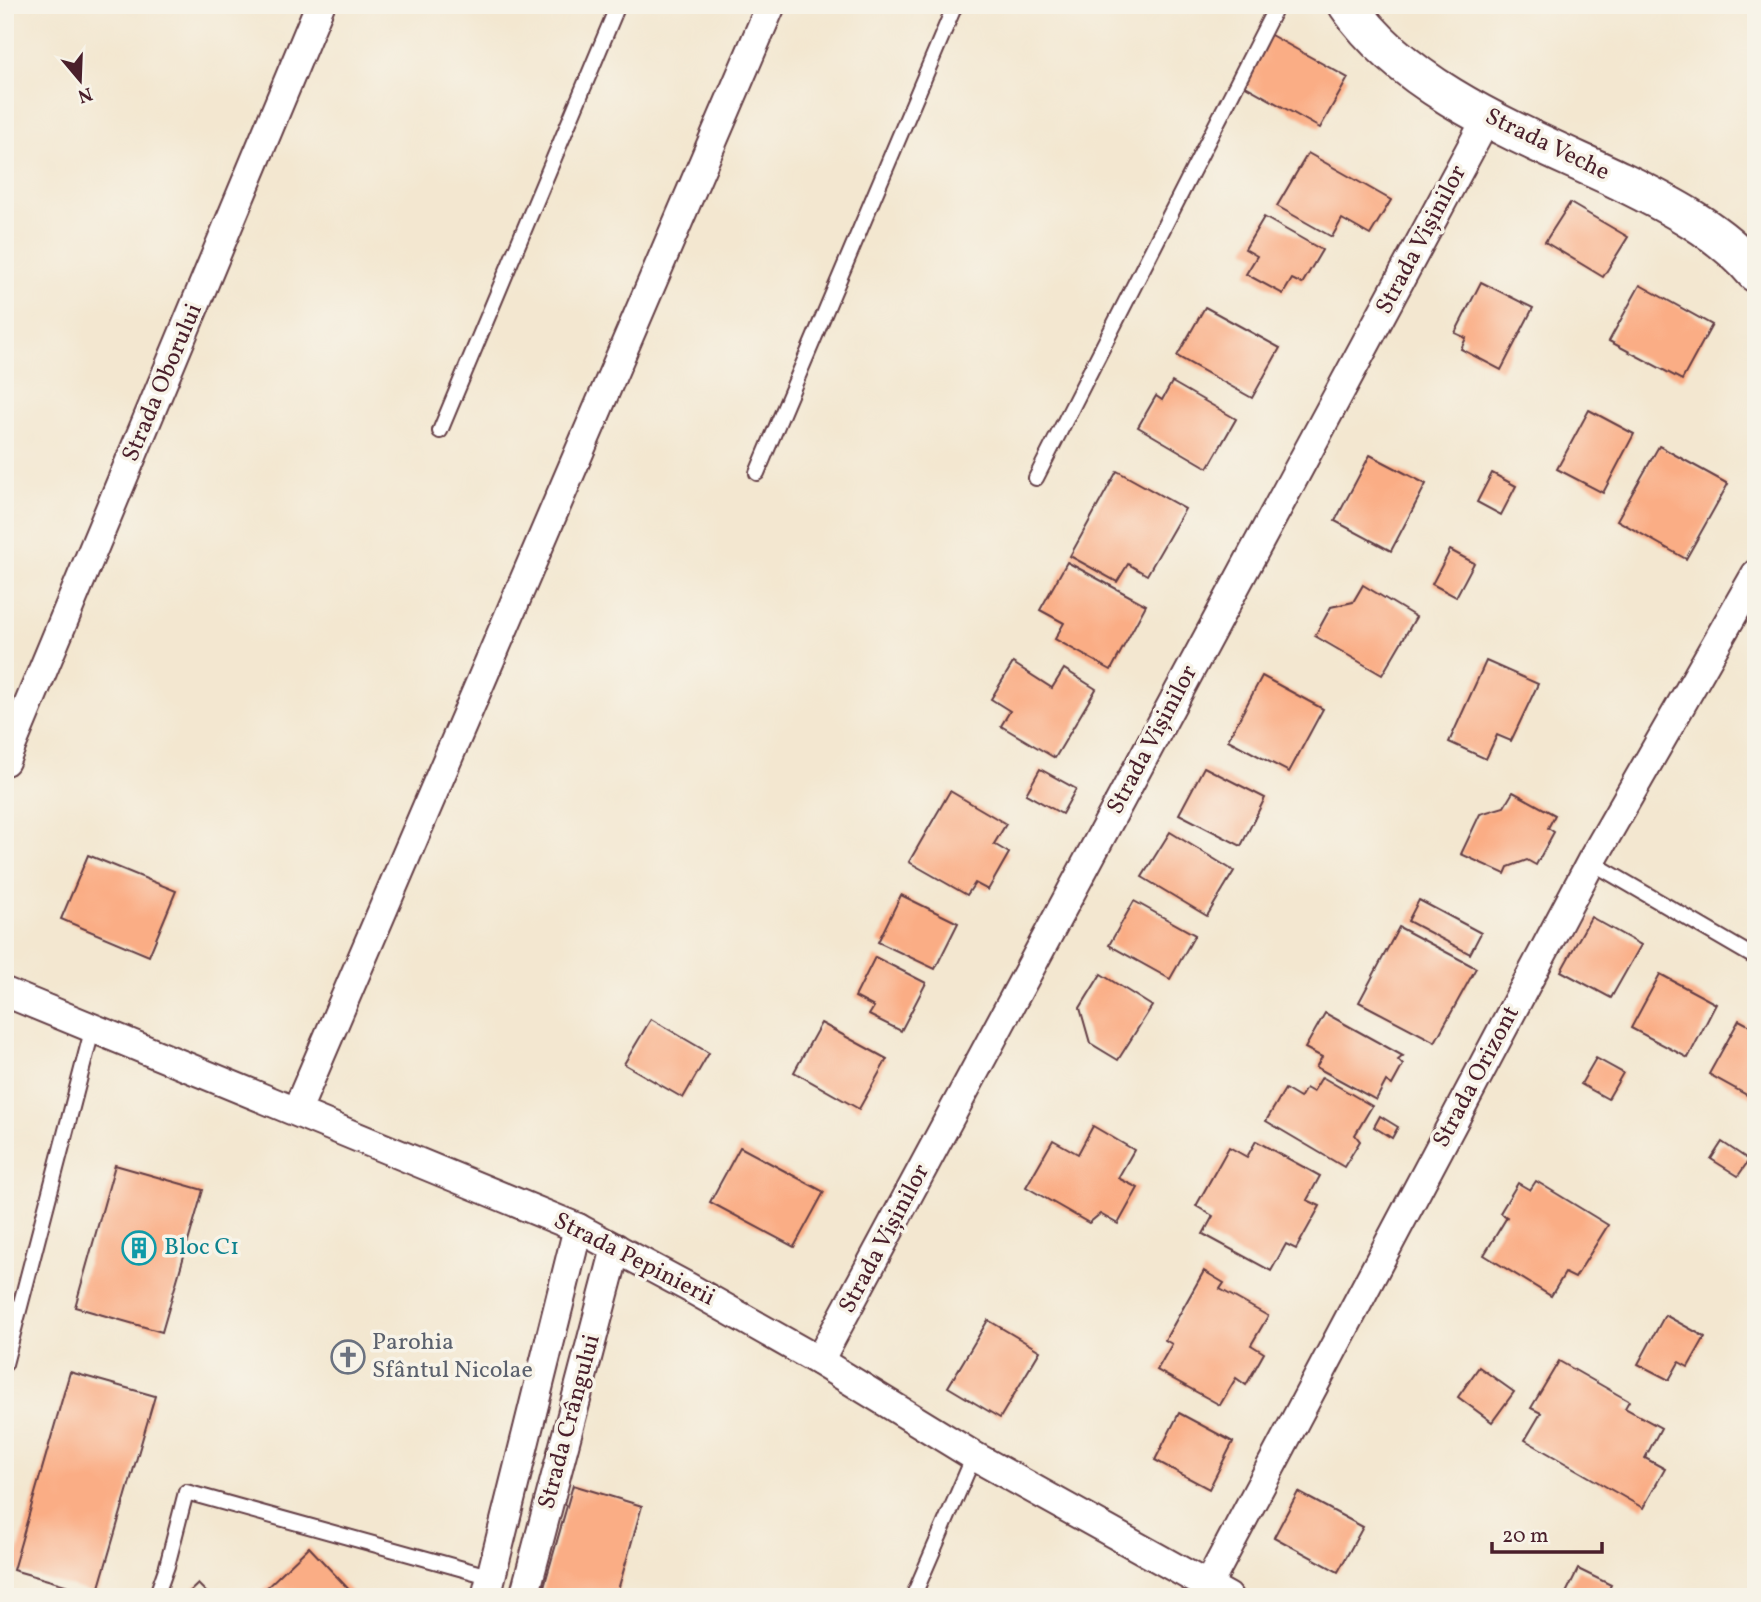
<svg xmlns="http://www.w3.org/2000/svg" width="1761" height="1602" font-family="Vollkorn,serif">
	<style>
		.building { fill: #faad85 }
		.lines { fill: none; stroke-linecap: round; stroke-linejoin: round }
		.lane-casing { stroke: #633d44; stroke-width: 18 }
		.street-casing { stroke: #633d44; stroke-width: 32 }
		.secondary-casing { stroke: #633d44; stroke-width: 42 }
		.lane { stroke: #fff; stroke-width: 14 }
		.street { stroke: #fff; stroke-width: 28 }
		.secondary { stroke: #fff; stroke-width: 38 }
		.labels { text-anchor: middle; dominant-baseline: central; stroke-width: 7; stroke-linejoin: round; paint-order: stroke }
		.street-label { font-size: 24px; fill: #4a1f2b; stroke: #f7f3e8 }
		.culture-label { font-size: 24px; fill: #0d838f; stroke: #f7f3e8; text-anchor: start }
		.worship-label { font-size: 24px; fill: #5b616d; stroke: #f7f3e8; text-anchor: start }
	</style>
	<rect width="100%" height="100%" fill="#f7f3e8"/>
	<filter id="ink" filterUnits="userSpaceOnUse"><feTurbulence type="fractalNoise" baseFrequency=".0143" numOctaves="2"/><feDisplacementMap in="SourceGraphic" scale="14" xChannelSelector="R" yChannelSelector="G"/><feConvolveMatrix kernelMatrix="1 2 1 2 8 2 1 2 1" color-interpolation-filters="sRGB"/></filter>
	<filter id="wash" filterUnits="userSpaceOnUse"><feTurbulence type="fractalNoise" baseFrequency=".00686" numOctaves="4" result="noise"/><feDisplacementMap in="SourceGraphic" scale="28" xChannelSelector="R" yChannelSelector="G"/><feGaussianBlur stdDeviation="1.57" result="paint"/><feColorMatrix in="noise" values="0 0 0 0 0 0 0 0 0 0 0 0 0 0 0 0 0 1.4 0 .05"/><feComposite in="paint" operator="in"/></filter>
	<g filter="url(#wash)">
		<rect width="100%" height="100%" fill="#f3e7d0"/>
		<g id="blocks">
			<g class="building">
				<polygon points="1269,34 1348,78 1320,128 1242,84"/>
				<polygon points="1308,153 1391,200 1370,235 1342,219 1332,237 1277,206"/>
				<polygon points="1570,203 1628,237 1603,277 1545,242"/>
				<polygon points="1264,217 1322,250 1302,284 1292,279 1283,294 1246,274 1257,256 1245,249"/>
				<polygon points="1481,282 1533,308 1501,370 1461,349 1466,338 1455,333"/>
				<polygon points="1640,285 1712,325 1682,380 1609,341"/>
				<polygon points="1205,307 1280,348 1252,398 1177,356"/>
				<polygon points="1172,382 1236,419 1208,468 1138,427 1156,396 1162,400"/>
				<polygon points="1589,410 1634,434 1603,493 1557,469"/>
				<polygon points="1659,446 1728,484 1686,559 1617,520"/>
				<polygon points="1370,455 1426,484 1391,551 1335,521"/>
				<polygon points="1117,471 1185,509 1147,575 1128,564 1117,582 1070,556"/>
				<polygon points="1492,473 1516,486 1501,515 1477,502"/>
				<polygon points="1450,550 1474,563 1456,597 1432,584"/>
				<polygon points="1067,562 1146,605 1111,670 1055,639 1064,623 1040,610"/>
				<polygon points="1363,585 1416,617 1382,675 1315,636 1331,607 1353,602"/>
				<polygon points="1486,661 1538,684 1511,741 1497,735 1486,759 1449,742"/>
				<polygon points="1013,663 1052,688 1064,669 1096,689 1055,758 1001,726 1010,711 991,699"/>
				<polygon points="1262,676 1323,709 1289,772 1228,740"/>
				<polygon points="1204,767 1265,798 1241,846 1179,814"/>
				<polygon points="1040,769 1076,789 1062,814 1026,794"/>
				<polygon points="950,791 1006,824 994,844 1009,853 988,890 975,883 967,895 909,862"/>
				<polygon points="1513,792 1555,815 1548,828 1554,832 1536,865 1527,860 1508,867 1505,874 1461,854 1480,814 1504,807"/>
				<polygon points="1170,832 1234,871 1207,916 1142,877"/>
				<polygon points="88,855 176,891 149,956 61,919"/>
				<polygon points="901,895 958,923 935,969 878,942"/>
				<polygon points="1419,900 1481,933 1470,954 1408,921"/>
				<polygon points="1134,901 1195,935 1170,979 1109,945"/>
				<polygon points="1591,917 1641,945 1611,998 1561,971"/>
				<polygon points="1399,927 1476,968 1435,1042 1359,1002"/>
				<polygon points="875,957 926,983 901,1031 869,1015 874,1007 855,997"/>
				<polygon points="1101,974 1152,1006 1118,1060 1090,1043 1080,1008"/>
				<polygon points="1660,974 1716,1004 1688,1058 1631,1028"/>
				<polygon points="1325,1013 1403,1056 1398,1060 1403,1065 1392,1085 1386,1081 1376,1100 1316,1067 1322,1057 1305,1048"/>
				<polygon points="651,1019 709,1053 683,1098 624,1064"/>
				<polygon points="1739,1020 1756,1029 1756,1100 1709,1074"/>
				<polygon points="821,1023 887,1059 859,1109 794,1072"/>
				<polygon points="1596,1058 1623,1073 1608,1099 1581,1084"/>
				<polygon points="1322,1077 1372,1106 1355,1135 1360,1141 1344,1167 1266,1121 1285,1089 1300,1098 1306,1088 1313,1092"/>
				<polygon points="1380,1116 1398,1127 1392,1138 1374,1127"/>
				<polygon points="1093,1126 1134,1150 1118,1178 1138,1188 1118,1224 1100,1214 1089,1223 1026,1187 1053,1140 1078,1154"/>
				<polygon points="1256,1141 1320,1176 1307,1200 1320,1206 1296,1249 1286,1244 1271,1271 1203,1234 1213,1216 1196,1206 1229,1147 1247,1157"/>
				<polygon points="1722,1142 1749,1160 1738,1176 1711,1159"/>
				<polygon points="740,1147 824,1192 794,1247 710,1202"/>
				<polygon points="115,1165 203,1190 162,1332 75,1307"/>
				<polygon points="1536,1181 1608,1225 1575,1278 1565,1273 1551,1296 1484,1255 1507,1217 1500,1213 1518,1183 1530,1190"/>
				<polygon points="1204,1271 1224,1283 1220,1289 1268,1316 1251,1345 1264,1353 1246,1385 1236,1378 1220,1405 1157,1370 1172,1344 1165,1340"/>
				<polygon points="1665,1315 1705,1337 1688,1367 1679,1362 1669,1380 1638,1364"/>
				<polygon points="988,1320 1040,1351 1000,1418 948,1387"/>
				<polygon points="1559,1361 1629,1401 1625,1408 1661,1428 1645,1458 1665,1469 1643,1508 1525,1440 1541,1413 1531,1408"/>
				<polygon points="1479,1367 1514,1392 1492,1422 1458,1397"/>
				<polygon points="70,1372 155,1396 97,1594 13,1570"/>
				<polygon points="1179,1413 1233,1442 1209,1489 1155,1460"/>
				<polygon points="573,1485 642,1506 616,1597 541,1597"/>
				<polygon points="1298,1492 1363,1527 1338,1572 1274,1537"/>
				<polygon points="309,1547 356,1597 264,1597 261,1593"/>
				<polygon points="1578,1569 1611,1585 1605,1597 1564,1597"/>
				<polygon points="198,1584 211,1597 184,1597"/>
			</g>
		</g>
	</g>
	<g filter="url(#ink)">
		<use href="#blocks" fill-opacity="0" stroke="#633d44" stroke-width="2"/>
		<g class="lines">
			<defs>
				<g id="lane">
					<polyline points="440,431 618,5"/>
					<polyline points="757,473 955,5"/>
					<polyline points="1036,478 1277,5"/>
					<polyline points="1591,862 1756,958"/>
					<polyline points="5,1364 93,1027"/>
					<polyline points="156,1597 167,1566 186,1492 492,1577"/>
					<polyline points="913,1597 974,1456"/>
				</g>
				<g id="street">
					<polyline points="5,761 320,5"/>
					<polyline points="5,992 578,1228 688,1287 819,1361 974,1456 1228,1597"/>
					<polyline points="297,1110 771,5"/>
					<polyline points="819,1361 1487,118"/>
					<polyline points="1208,1585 1591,862 1756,574"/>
					<polyline points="486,1597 578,1228"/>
					<polyline points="524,1597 616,1248"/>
				</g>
				<path id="secondary" d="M 1348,5 C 1408,93 1528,137 1621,181 C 1670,205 1721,231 1756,273"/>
			</defs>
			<use href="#lane" class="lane-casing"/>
			<use href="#street" class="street-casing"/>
			<use href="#secondary" class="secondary-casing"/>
			<use href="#lane" class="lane"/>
			<use href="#street" class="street"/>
			<use href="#secondary" class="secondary"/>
		</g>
	</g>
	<defs>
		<symbol id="building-ring" viewBox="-11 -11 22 22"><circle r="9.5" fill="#f7f3e8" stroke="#0f9aa8" stroke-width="1.5"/><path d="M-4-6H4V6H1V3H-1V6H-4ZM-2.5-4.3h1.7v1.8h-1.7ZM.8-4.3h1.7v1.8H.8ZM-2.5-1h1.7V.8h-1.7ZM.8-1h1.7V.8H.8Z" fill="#0f9aa8"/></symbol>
		<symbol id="church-ring" viewBox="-11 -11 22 22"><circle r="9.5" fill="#f7f3e8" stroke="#6b7280" stroke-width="1.5"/><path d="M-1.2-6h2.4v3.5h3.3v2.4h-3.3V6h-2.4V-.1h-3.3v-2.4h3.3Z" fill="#6b7280"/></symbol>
	</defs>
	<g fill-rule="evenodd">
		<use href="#building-ring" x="120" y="1229" width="38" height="38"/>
		<use href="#church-ring" x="329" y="1338" width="38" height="38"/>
	</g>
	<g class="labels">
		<g class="street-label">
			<text transform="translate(1547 145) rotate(26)">Strada Veche</text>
			<text transform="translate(1422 240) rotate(-62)">Strada Vișinilor</text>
			<text transform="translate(163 383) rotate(-67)">Strada Oborului</text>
			<text transform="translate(1153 740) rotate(-62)">Strada Vișinilor</text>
			<text transform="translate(1477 1077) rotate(-62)">Strada Orizont</text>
			<text transform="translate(885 1239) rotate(-62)">Strada Vișinilor</text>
			<text transform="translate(634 1260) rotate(27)">Strada Pepinierii</text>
			<text transform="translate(570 1422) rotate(-75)">Strada Crângului</text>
		</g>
		<g class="culture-label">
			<text x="164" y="1248">Bloc C1</text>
		</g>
		<g class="worship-label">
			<text x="372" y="1343">Parohia<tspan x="372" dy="28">Sfântul Nicolae</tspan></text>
		</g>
	</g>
	<rect width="1761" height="1602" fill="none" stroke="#f7f3e8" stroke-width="28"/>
	<g transform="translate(80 80) rotate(161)" stroke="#f7f3e8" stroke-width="5" paint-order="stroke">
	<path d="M0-5L12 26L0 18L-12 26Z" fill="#4a1f2b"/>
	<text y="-10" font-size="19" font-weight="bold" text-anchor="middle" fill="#4a1f2b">N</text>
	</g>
	<path d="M1492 1542v10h110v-10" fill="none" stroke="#4a1f2b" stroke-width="3.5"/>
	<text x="1502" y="1542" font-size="21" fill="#4a1f2b" stroke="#f7f3e8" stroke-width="5" paint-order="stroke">20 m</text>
</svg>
